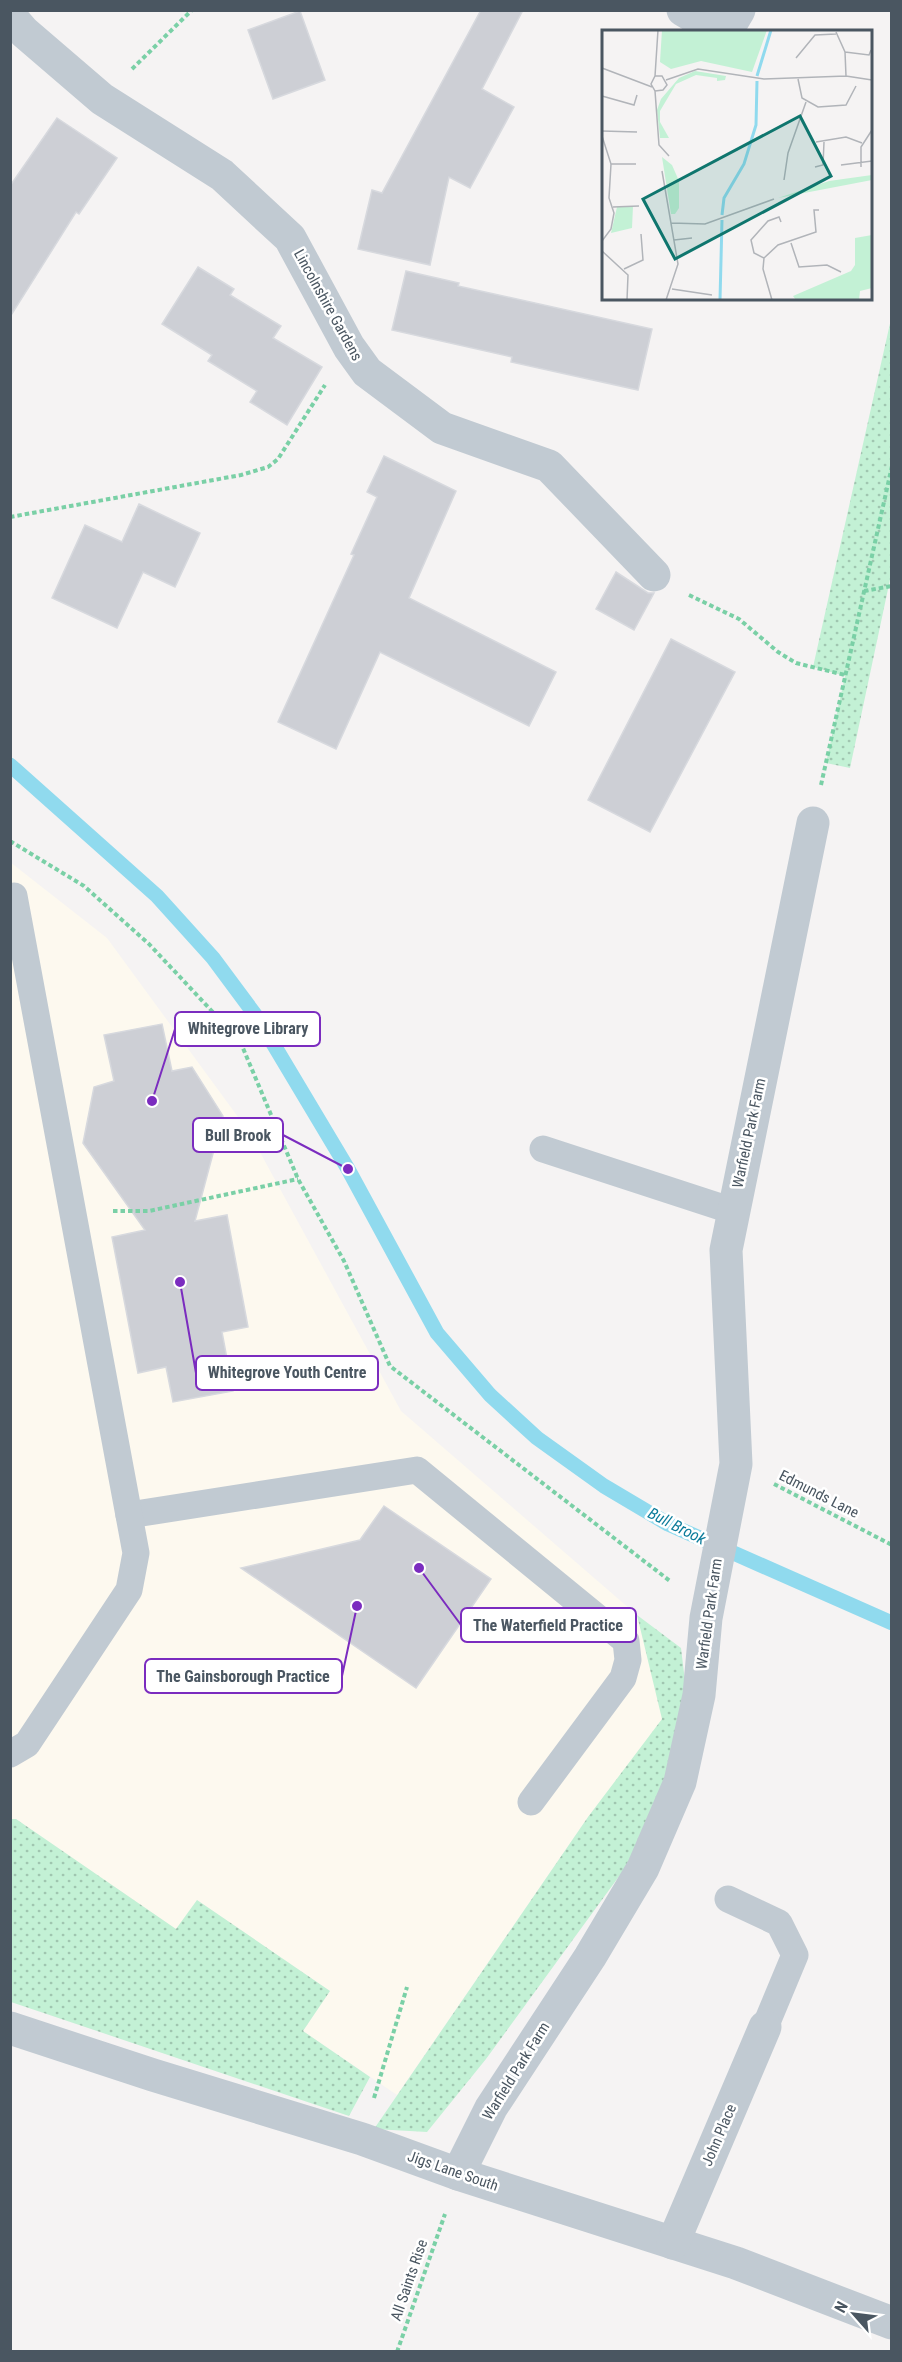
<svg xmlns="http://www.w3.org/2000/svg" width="902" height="2362" font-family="'Roboto Condensed',sans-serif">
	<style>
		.commercial { fill: #fdf9ef }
		.grass { fill: url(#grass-dots) }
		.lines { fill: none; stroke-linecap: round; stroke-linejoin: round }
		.stream { stroke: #90daee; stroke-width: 15 }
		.building { fill: #cdcfd5; stroke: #d7d9de; stroke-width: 1.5 }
		.path { stroke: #7ad0a6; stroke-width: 4; stroke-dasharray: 4.5 3; stroke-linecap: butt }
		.lane { stroke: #c1cad2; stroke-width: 27 }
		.street { stroke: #c1cad2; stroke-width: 33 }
		.labels { text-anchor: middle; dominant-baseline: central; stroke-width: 5; stroke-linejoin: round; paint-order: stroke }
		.street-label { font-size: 15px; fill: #4a5661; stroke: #fff }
		.water-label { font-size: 16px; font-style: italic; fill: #0c7c9b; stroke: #fff }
		.inset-river { fill: none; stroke: #90daee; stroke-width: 3 }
		.inset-road { fill: none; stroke: #b1b4b9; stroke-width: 1.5 }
		.view { fill: #0f766e; fill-opacity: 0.15; stroke: #0f766e; stroke-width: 3 }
		.inset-edge { fill: none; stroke: #4a5661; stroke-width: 3 }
		.leader { fill: none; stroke: #7b2cbf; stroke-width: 2 }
		.callout-dot { fill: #7b2cbf; stroke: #fff; stroke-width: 2 }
		.callout { fill: #fff; stroke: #7b2cbf; stroke-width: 2 }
		.callout-label { font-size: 16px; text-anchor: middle; font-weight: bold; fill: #4a5661 }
	</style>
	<defs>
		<pattern id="grass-dots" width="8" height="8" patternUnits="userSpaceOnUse" patternTransform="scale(1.5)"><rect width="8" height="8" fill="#c3f1d5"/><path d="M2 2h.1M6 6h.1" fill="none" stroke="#a0c6b0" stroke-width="1.8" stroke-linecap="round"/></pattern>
	</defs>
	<rect width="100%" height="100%" fill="#f5f3f3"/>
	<polygon class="commercial" points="10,862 107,938 249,1132 401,1411 637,1615 663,1719 588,1817 397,2095 303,2031 330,1991 197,1900 177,1930 16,1819 11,1819"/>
	<g class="grass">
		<polygon points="891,319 891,575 850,768 826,763 845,676 813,667"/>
		<polygon points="637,1615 681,1648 687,1698 673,1780 628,1864 486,2059 427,2132 374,2129 588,1817 662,1719"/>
		<polygon points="11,1819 16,1819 176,1929 197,1900 330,1991 303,2031 370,2077 349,2116 11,2002"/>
	</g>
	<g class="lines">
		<polyline class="stream" points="10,765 157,896 213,958 259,1020 348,1169 437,1333 490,1395 537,1438 604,1486 668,1524 892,1623"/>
	</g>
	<g class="building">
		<polygon points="481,10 523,10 482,89 514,107 470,188 449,177 430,265 358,249 372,190 382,193"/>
		<polygon points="300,11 325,80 273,99 248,30"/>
		<polygon points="57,118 117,158 79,214 76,212 10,317 10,186"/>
		<polygon points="198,267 234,289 230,295 281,326 273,338 322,367 287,425 250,402 257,391 208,361 212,355 162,324"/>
		<polygon points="406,271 459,283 458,286 652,329 638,390 511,362 512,357 392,330"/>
		<polygon points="384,456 456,491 409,598 556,672 529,726 380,652 336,749 278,722 354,555 351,554 377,497 367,492"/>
		<polygon points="139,504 200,533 175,587 143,572 117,628 52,598 85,525 122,542"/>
		<polygon points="616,572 648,593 654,593 634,630 596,609"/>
		<polygon points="671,639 735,672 650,832 588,800"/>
		<polygon points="162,1024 172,1071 192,1067 223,1116 195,1221 227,1215 248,1327 222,1332 233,1391 173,1402 166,1367 138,1373 112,1237 145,1230 83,1143 94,1087 114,1081 104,1035"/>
		<polygon points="384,1506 491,1579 416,1688 241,1568 360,1540"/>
	</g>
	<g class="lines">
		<g class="path">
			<polyline points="132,69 192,10"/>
			<polyline points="10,517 241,475 268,467 278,459 325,385"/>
			<polyline points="864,591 892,586"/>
			<polyline points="689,595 739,619 778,652 796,663 845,675"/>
			<polyline points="821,785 892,466"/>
			<polyline points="10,841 84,886 149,944 240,1041 298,1179 344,1261 390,1366 670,1581"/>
			<polyline points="113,1211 149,1211 298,1179"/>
			<polyline points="774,1484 892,1545"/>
			<polyline points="374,2098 407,1987"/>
			<polyline points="397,2352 445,2214"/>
		</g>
		<g class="lane">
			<polyline points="543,1149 733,1211"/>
			<polyline points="129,1515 417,1470 626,1641 628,1660 623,1678 531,1802"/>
			<polyline points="10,1754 27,1744 129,1590 136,1553 14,896"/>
			<polyline points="728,1899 779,1923 795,1955 765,2027"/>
		</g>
		<g class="street">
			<polyline points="683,10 720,32"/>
			<polyline points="10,16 24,32 102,99 222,175 290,238 349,347 367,372 442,428 549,466 654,575"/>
			<polyline points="726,32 739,10"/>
			<polyline points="10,2028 153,2075 362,2139 458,2174 736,2263 892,2323"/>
			<polyline points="458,2174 491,2108 590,1957 643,1868 680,1782 699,1695 706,1618 736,1464 726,1250 813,823"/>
			<polyline points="673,2243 765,2027"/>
		</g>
	</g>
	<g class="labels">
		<g class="street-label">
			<text transform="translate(328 305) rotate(61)">Lincolnshire Gardens</text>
			<text transform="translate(749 1133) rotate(-78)">Warfield Park Farm</text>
			<text transform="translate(819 1494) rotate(27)">Edmunds Lane</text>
			<text transform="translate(709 1614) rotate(-82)">Warfield Park Farm</text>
			<text transform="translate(516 2071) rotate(-58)">Warfield Park Farm</text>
			<text transform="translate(719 2135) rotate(-67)">John Place</text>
			<text transform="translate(453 2171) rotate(19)">Jigs Lane South</text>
			<text transform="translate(409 2280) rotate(-71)">All Saints Rise</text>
		</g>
		<g class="water-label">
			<text transform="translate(677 1526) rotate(27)">Bull Brook</text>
		</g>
	</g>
	<g transform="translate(602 30)">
		<rect width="270" height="270" fill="#f5f3f3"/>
		<path d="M 60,0 L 165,0 L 150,42 L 99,31 L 69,39 L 58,32 ZM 93,41 L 124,46 L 123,50 L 115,51 L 115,48 L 94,45 L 74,54 L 58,81 L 58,92 L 67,108 L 58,108 L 55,80 L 59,69 L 77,48 ZM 60,127 L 70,135 L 77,151 L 77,178 L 73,184 L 69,184 ZM 270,145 L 270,150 L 176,168 L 227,151 ZM 31,176 L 30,198 L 9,203 L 15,177 Z" fill="#c3f1d5"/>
		<path d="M 270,205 L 270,258 L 258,261 L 257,270 L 194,270 L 191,266 L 249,241 L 253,235 L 253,208 Z" fill="#c3f1d5"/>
		<path class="inset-river" d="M 155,46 L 169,0M 120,185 L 122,168 L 142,134 L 154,95 L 155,51M 118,270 L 120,190"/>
		<path class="inset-road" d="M 234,2 L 243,22 L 244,46M 243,22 L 267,25 L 269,20M 194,28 L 213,5 L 234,4M 0,38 L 50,57M 53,46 L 56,0M 196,49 L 200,68 L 216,77 L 244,75 L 254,56M 64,50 L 96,39 L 162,49 L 244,46 L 270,50M 53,61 L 61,60 L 65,55 L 60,46 L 53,46 L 49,54 L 53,61 L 57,115 L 67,126M 0,66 L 32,75 L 35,65M 0,101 L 35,102M 0,106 L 9,134 L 7,168 L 12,183 L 9,199 L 0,211M 214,112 L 244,107 L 260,113M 9,134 L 34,134M 239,135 L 270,131M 213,137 L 221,135 L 222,112M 259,137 L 259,117 L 270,100M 60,141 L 76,234 L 64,270M 182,150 L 186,123 L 204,72M 11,177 L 37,176M 69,193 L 103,194 L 172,169M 72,210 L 90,208M 189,213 L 197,237 L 225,235 L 239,242M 0,221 L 26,245 L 25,270M 162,228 L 152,223 L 149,210 L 166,191 L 177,187 L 179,192M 22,239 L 41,230 L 39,204M 70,259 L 110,265M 170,270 L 161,239 L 162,228 L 176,215 L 214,202 L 212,180 L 217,180"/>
		<path class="view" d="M 198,86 L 229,146 L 73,229 L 41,169 Z"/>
		<rect width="270" height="270" class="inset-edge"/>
	</g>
	<path class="leader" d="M152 1101L175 1029M348 1169L283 1135M180 1282L196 1373M419 1568L461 1625M357 1606L342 1676"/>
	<g class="callout-dot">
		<circle cx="152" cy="1101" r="6"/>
		<circle cx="348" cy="1169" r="6"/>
		<circle cx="180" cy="1282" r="6"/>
		<circle cx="419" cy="1568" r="6"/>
		<circle cx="357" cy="1606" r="6"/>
	</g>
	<g class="callout">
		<rect x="175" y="1012" width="145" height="34" rx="6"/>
		<rect x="193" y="1118" width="90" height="34" rx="6"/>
		<rect x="196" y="1356" width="182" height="34" rx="6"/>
		<rect x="461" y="1608" width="175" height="34" rx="6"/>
		<rect x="145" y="1659" width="197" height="34" rx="6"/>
	</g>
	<g class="callout-label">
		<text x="248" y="1034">Whitegrove Library</text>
		<text x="238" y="1141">Bull Brook</text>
		<text x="287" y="1378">Whitegrove Youth Centre</text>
		<text x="548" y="1631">The Waterfield Practice</text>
		<text x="243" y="1682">The Gainsborough Practice</text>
	</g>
	<rect width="902" height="2362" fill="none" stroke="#4a5661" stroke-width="24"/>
	<g transform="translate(854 2314) rotate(298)" stroke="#ffffff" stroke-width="4.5" paint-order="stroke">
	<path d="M0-4.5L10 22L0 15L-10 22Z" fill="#4a5661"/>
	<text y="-9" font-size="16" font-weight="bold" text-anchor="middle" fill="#4a5661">N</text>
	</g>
</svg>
